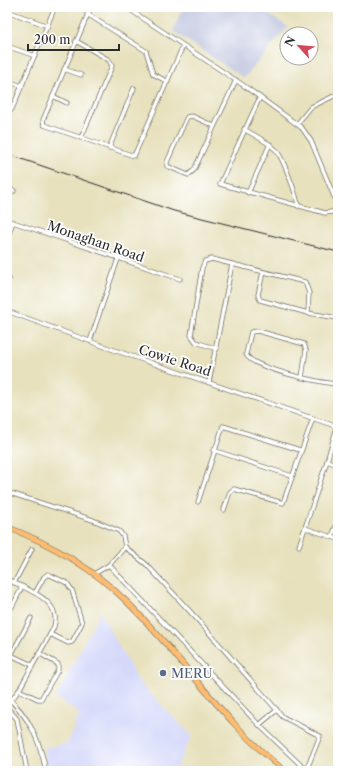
<svg xmlns="http://www.w3.org/2000/svg" width="345" height="778" font-family="'Libre Caslon Text',serif">
	<style>
		.built { fill: #d4d8f9 }
		.industrial { fill: #bdc3de }
		.lines { fill: none; stroke-linecap: round; stroke-linejoin: round }
		.minor-casing { stroke: #6d6b5e; stroke-width: 5 }
		.primary-casing { stroke: #6d6b5e; stroke-width: 6 }
		.minor { stroke: #fff; stroke-width: 3.5 }
		.primary { stroke: #febc70; stroke-width: 5 }
		.rail { stroke: #2b2b2b; stroke-width: 1 }
		.service-dot { fill: #5c6f8a; stroke: #fff; stroke-width: 1.5 }
		.labels { text-anchor: middle; dominant-baseline: central; stroke-width: 3.5; stroke-linejoin: round; paint-order: stroke }
		.street-label { font-size: 13px; fill: #2b2b2b; stroke: #fff }
		.service-label { font-size: 13px; fill: #4e5e75; stroke: #fff; text-anchor: start }
	</style>
	<rect width="100%" height="100%" fill="#fff"/>
	<filter id="ink" filterUnits="userSpaceOnUse"><feTurbulence type="fractalNoise" baseFrequency=".025" numOctaves="2"/><feDisplacementMap in="SourceGraphic" scale="8" xChannelSelector="R" yChannelSelector="G"/><feConvolveMatrix kernelMatrix="1 2 1 2 8 2 1 2 1" color-interpolation-filters="sRGB"/></filter>
	<filter id="wash" filterUnits="userSpaceOnUse"><feTurbulence type="fractalNoise" baseFrequency=".012" numOctaves="4" result="noise"/><feDisplacementMap in="SourceGraphic" scale="16" xChannelSelector="R" yChannelSelector="G"/><feGaussianBlur stdDeviation="0.9" result="paint"/><feColorMatrix in="noise" values="0 0 0 0 0 0 0 0 0 0 0 0 0 0 0 0 0 1.4 0 .05"/><feComposite in="paint" operator="in"/></filter>
	<g filter="url(#wash)">
		<rect width="100%" height="100%" fill="#e7e1bd"/>
		<polygon class="built" points="100,612 139,682 192,736 174,771 49,771 44,748 68,743 79,714 56,697"/>
		<polygon class="industrial" points="185,7 257,7 288,27 244,78 173,31 181,11"/>
	</g>
	<g filter="url(#ink)">
		<g class="lines">
			<defs>
				<g id="minor">
					<polyline points="91,7 43,120 44,125 134,156 183,46"/>
					<polyline points="126,7 243,85 302,128 311,141 338,206"/>
					<polyline points="7,11 48,26"/>
					<polyline points="87,14 146,51 153,74 168,82"/>
					<polyline points="76,41 109,60 112,66 81,138"/>
					<polyline points="7,46 35,56"/>
					<polyline points="64,69 81,75"/>
					<polyline points="7,81 22,86"/>
					<polyline points="53,96 67,103"/>
					<polyline points="260,97 220,184 325,213 338,211"/>
					<polyline points="7,115 12,109 55,7"/>
					<polyline points="297,124 311,107 338,94"/>
					<polyline points="214,126 192,116 187,117 167,162 167,166 188,175 194,170 236,80"/>
					<path d="M 244,129 C 255,136 267,141 276,150 C 283,158 297,195 298,206"/>
					<polyline points="109,148 134,88"/>
					<polyline points="7,189 14,191"/>
					<polyline points="248,193 270,144"/>
					<polyline points="7,220 180,279"/>
					<polyline points="7,239 13,222"/>
					<polyline points="263,272 258,295 260,300 308,313 338,318"/>
					<polyline points="7,278 9,279"/>
					<polyline points="7,311 114,350 338,427"/>
					<polyline points="90,341 118,259"/>
					<polyline points="217,349 196,342 191,335 202,268 205,261 212,259 232,264"/>
					<path d="M 302,378 L 306,350 L 304,344 L 258,331 L 251,332 L 246,354 C 250,368 322,383 338,384"/>
					<polyline points="209,382 232,264 305,282 309,293 308,313"/>
					<polyline points="213,450 292,476"/>
					<polyline points="327,461 338,465"/>
					<polyline points="7,492 93,520 119,531 123,536 125,547 147,565 197,619 283,717 320,736 306,771"/>
					<polyline points="198,502 223,426 300,450"/>
					<polyline points="224,510 230,492 234,489 283,503 313,418"/>
					<polyline points="305,528 338,539"/>
					<polyline points="332,537 338,520"/>
					<polyline points="299,546 327,461 337,427 338,395"/>
					<polyline points="109,565 259,725 306,770"/>
					<polyline points="337,572 338,569"/>
					<polyline points="94,574 109,565 125,547"/>
					<path d="M 7,579 C 25,589 65,600 53,629 L 19,690 L 11,701"/>
					<polyline points="14,583 32,549"/>
					<polyline points="35,593 44,577 48,574 67,583 72,590 82,623 72,642 68,643 50,634"/>
					<polyline points="7,607 12,607 22,587"/>
					<polyline points="7,652 11,655 31,618"/>
					<polyline points="11,655 32,665"/>
					<polyline points="19,690 38,699 41,699 58,670 58,664 39,653"/>
					<path d="M 7,697 C 30,717 40,742 46,771"/>
					<polyline points="10,711 17,719 27,771"/>
					<polyline points="259,725 277,710"/>
					<polyline points="7,737 7,740"/>
					<polyline points="7,761 9,771"/>
					<polyline points="191,771 194,769 200,771"/>
				</g>
				<path id="primary" d="M 7,527 C 51,544 91,567 125,600 C 181,654 223,723 285,771"/>
			</defs>
			<use href="#minor" class="minor-casing"/>
			<use href="#primary" class="primary-casing"/>
			<use href="#minor" class="minor"/>
			<use href="#primary" class="primary"/>
			<polyline class="rail" points="7,154 174,211 338,252"/>
		</g>
	</g>
	<circle class="service-dot" cx="163" cy="673" r="4"/>
	<g class="labels">
		<g class="street-label">
			<text transform="translate(96 241) rotate(19)">Monaghan Road</text>
			<text transform="translate(175 360) rotate(18)">Cowie Road</text>
		</g>
		<g class="service-label">
			<text x="171" y="673">MERU</text>
		</g>
	</g>
	<rect width="345" height="778" fill="none" stroke="#fff" stroke-width="24"/>
	<g transform="translate(299 46) rotate(297)"><circle r="19" fill="#ffffff" stroke="#aaaaaa"/>
	<path d="M0-3L7 15L0 10L-7 15Z" fill="#d1495b"/>
	<text y="-6" font-size="11" font-weight="bold" text-anchor="middle" fill="#2b2b2b">N</text>
	</g>
	<path d="M28 44v6h91v-6" fill="none" stroke="#2b2b2b" stroke-width="2"/>
	<text x="34" y="44" font-size="12" fill="#2b2b2b" stroke="#ffffff" stroke-width="3" paint-order="stroke">200 m</text>
</svg>
